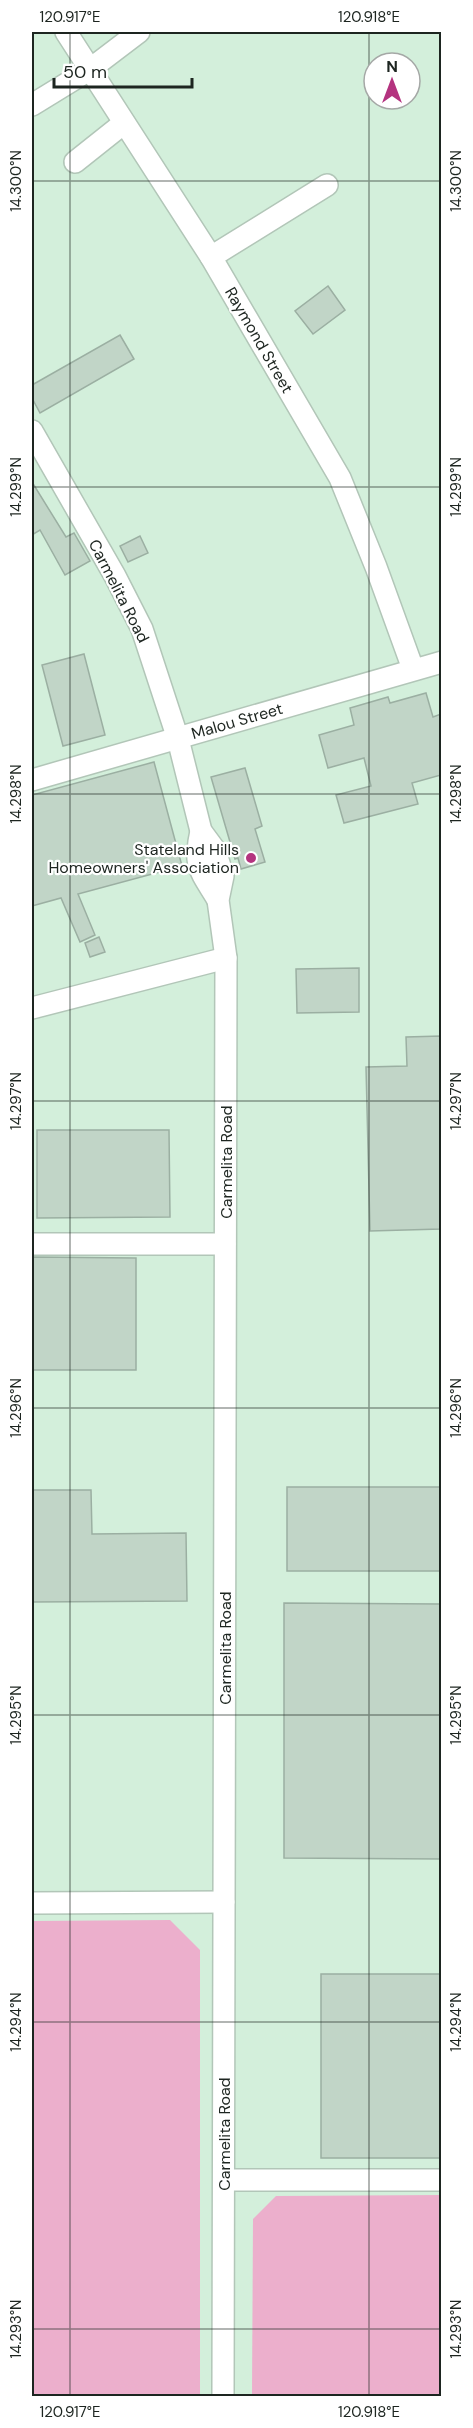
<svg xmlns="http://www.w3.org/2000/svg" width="473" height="2428" font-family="'DM Sans',sans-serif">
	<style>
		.built { fill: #d3efdb; fill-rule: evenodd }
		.green { fill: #ecafcc }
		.building { fill: #c1d5c7; stroke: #9bafa2; stroke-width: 1.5 }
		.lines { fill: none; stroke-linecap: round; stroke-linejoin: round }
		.minor-casing { stroke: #b2c6b8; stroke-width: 24 }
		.minor { stroke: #fff; stroke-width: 21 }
		.ticks { fill: none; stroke: #1d2520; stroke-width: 1.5; stroke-opacity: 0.45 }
		.poi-dot { fill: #b4337f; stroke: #fff; stroke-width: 2 }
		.labels { text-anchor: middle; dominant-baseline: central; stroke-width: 4.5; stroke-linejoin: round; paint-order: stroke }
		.street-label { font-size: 16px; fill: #1d2520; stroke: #fff }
		.poi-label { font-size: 16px; fill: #1d2520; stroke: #fff; text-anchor: end }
		.neatline { fill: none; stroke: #1d2520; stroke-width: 2 }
		.ticks-label { font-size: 15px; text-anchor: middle; fill: #1d2520 }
	</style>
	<rect width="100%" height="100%" fill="#e3f8e9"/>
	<path class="built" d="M 32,32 L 441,32 L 441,2396 L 32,2396 ZM 374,63 L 410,63 L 410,99 L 374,99 Z"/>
	<g class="green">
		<polygon points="170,1920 200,1950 200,2396 32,2396 32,1921"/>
		<polygon points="441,2195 441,2396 252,2396 253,2219 276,2196"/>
	</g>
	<g class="building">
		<polygon points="328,286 345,310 313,334 295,311"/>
		<polygon points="120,335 134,359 40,413 32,398 32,385"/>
		<polygon points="32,482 66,537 74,533 90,561 65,575 40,530 32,535"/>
		<polygon points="140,536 148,553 128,562 120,546"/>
		<polygon points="84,654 105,735 63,746 42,665"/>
		<polygon points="426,693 433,717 441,714 441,775 412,783 418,804 344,823 336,795 371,786 364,758 328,768 319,735 354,725 350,708 388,697 390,703"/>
		<polygon points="154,762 182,866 78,894 95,935 80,942 61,898 32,906 32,795"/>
		<polygon points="245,768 262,826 255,829 265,862 241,869 238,858 235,859 211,777"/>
		<polygon points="99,937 105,952 90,957 85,943"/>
		<polygon points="359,968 359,1012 297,1013 296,969"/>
		<polygon points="441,1036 441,1229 370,1231 366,1067 407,1066 406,1037"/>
		<polygon points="37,1130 169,1130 170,1217 37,1218"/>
		<polygon points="32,1257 136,1258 136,1370 32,1370"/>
		<rect x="287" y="1487" width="154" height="84"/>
		<polygon points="32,1490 91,1490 92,1534 186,1533 187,1601 32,1602"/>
		<polygon points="284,1603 441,1604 441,1859 284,1858"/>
		<rect x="321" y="1974" width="120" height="184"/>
	</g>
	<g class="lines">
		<defs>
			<g id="minor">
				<polyline points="66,32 211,257 340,478 376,567 413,669"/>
				<polyline points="32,105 89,70 139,32"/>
				<polyline points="75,162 124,123"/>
				<polyline points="211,257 327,185"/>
				<polyline points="32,431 115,576 142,629 178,739 201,831 215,850 223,876 218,900 226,958 223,2396"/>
				<polyline points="32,780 442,662"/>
				<path d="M 201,831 C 193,867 200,870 218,900"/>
				<polyline points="32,1008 226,958"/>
				<polyline points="32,1244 225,1244"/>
				<polyline points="32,1903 224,1902"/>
				<polyline points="224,2180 442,2180"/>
			</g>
		</defs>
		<use href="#minor" class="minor-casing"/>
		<use href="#minor" class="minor"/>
	</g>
	<path class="ticks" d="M 70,32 L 70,2396M 369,32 L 369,2396M 32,181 L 442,181M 32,487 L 442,487M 32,794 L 442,794M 32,1101 L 442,1101M 32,1408 L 442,1408M 32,1715 L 442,1715M 32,2022 L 442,2022M 32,2329 L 442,2329"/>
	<circle class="poi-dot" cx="251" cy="858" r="6"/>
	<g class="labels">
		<g class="street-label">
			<text transform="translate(259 340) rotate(60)">Raymond Street</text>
			<text transform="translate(119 591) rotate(63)">Carmelita Road</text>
			<text transform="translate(237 721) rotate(-16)">Malou Street</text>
			<text transform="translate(226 1162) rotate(-90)">Carmelita Road</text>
			<text transform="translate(225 1648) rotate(-90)">Carmelita Road</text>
			<text transform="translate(224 2134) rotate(-90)">Carmelita Road</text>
		</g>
		<g class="poi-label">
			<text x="239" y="849">Stateland Hills<tspan x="239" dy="18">Homeowners' Association</tspan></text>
		</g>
	</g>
	<rect width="473" height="2428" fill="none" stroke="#ffffff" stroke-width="66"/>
	<g transform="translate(392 81)"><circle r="28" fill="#ffffff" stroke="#a5a8a6" stroke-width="1.5"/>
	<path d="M0-4.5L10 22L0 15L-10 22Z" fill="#b4337f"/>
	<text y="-9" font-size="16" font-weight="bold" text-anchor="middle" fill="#1d2520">N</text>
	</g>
	<path d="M54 78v9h138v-9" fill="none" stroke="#1d2520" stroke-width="3"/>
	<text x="63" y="78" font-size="18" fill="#1d2520" stroke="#ffffff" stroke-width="4.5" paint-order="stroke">50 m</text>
	<rect x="33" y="33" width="407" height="2362" class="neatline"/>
	<g class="ticks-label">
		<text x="70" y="22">120.917°E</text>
		<text x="369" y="22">120.918°E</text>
		<text transform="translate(16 181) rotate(-90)" y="5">14.300°N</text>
		<text transform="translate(456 181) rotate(-90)" y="5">14.300°N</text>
		<text transform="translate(16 487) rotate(-90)" y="5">14.299°N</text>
		<text transform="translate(456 487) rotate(-90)" y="5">14.299°N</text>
		<text transform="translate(16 794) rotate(-90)" y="5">14.298°N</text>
		<text transform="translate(456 794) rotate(-90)" y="5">14.298°N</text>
		<text transform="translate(16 1101) rotate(-90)" y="5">14.297°N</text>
		<text transform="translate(456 1101) rotate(-90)" y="5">14.297°N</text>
		<text transform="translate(16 1408) rotate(-90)" y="5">14.296°N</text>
		<text transform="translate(456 1408) rotate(-90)" y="5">14.296°N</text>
		<text transform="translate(16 1715) rotate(-90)" y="5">14.295°N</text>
		<text transform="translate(456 1715) rotate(-90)" y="5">14.295°N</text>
		<text transform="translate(16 2022) rotate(-90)" y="5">14.294°N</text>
		<text transform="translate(456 2022) rotate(-90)" y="5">14.294°N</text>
		<text transform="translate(16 2329) rotate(-90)" y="5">14.293°N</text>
		<text transform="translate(456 2329) rotate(-90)" y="5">14.293°N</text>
		<text x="70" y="2417">120.917°E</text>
		<text x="369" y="2417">120.918°E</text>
	</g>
</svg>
